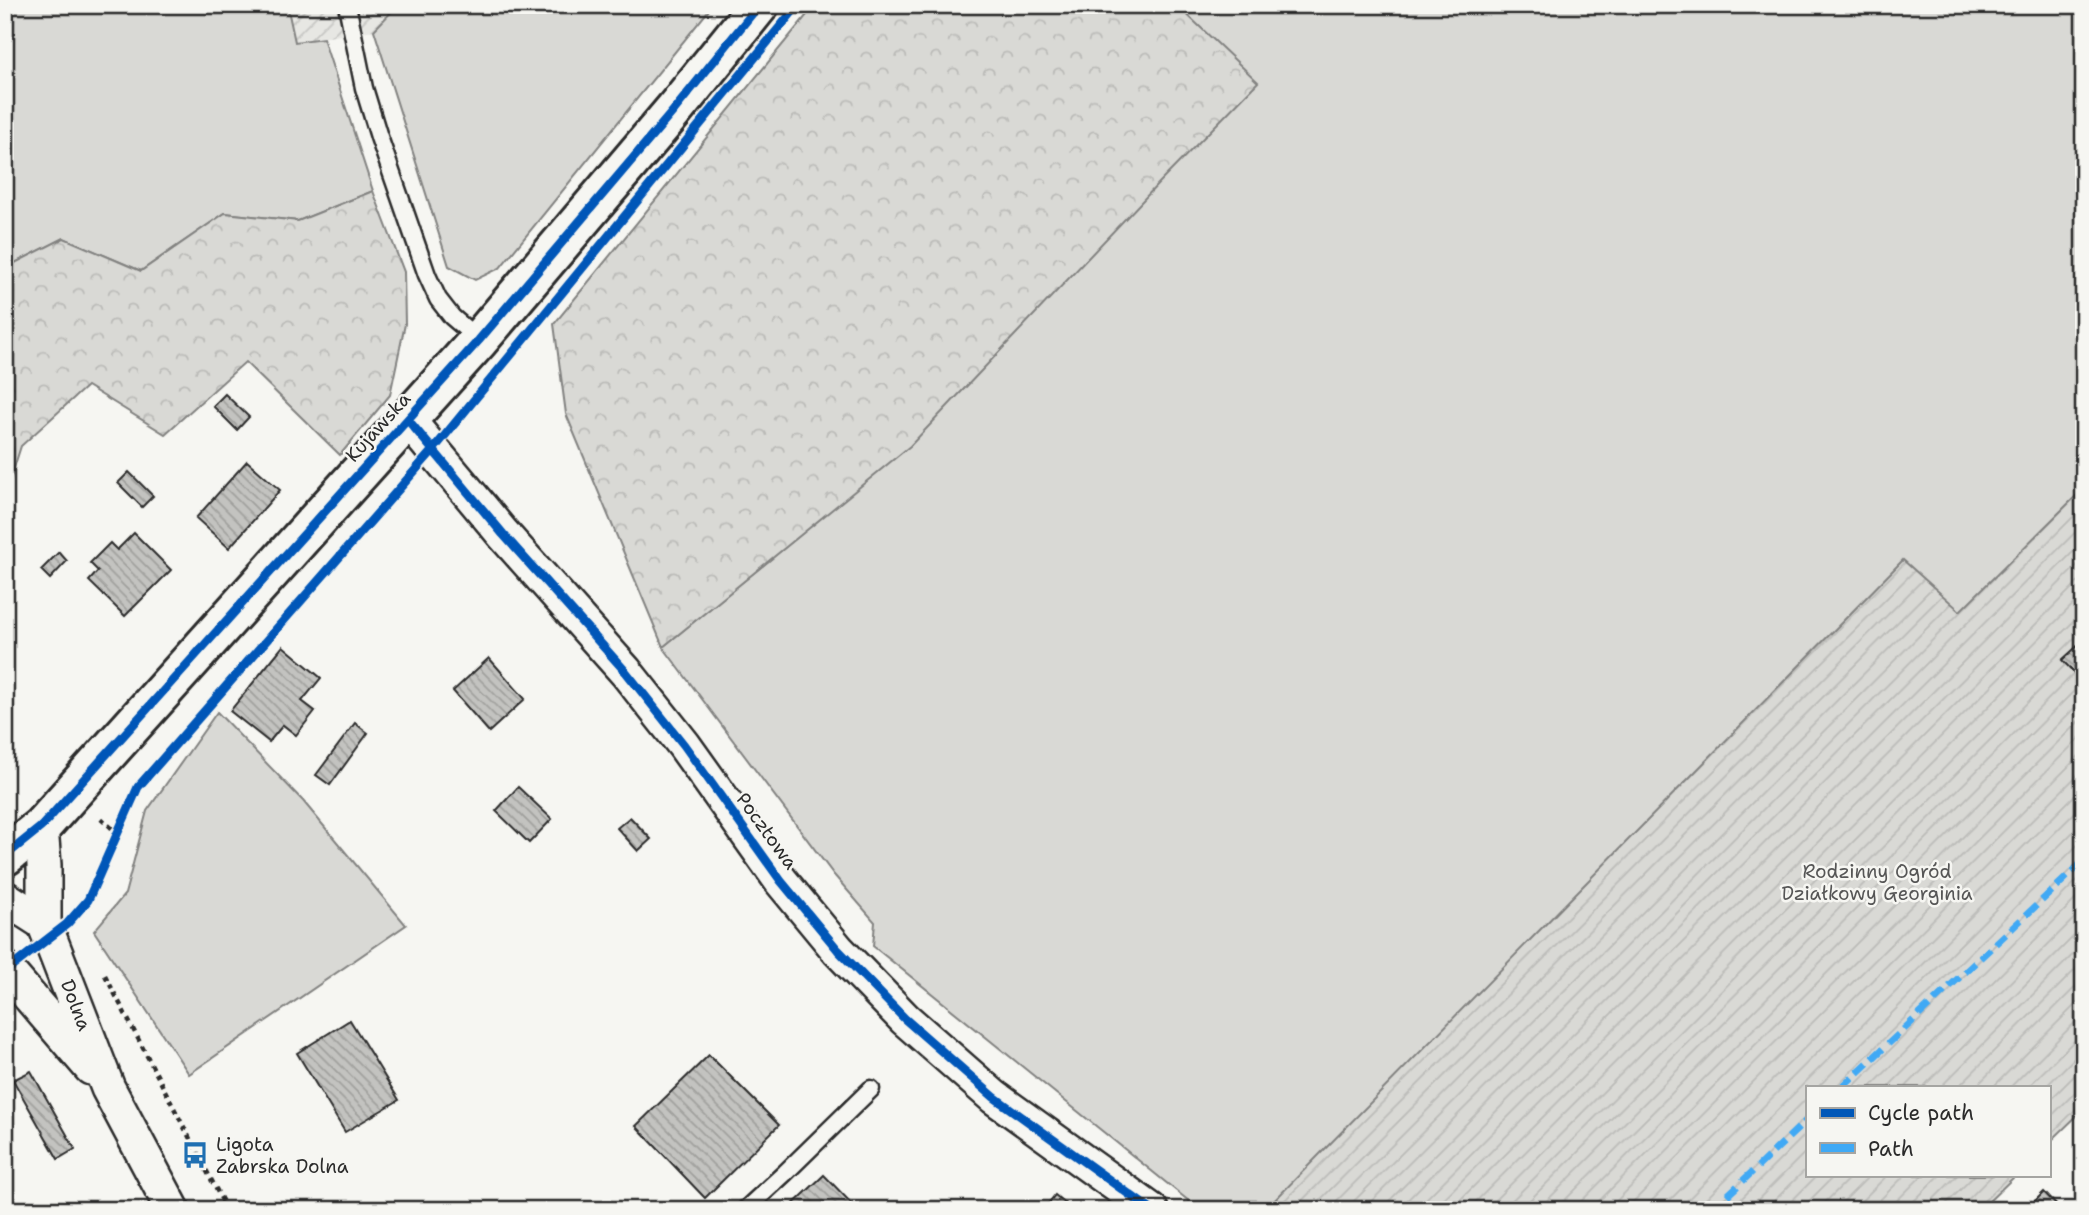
<svg xmlns="http://www.w3.org/2000/svg" width="2089" height="1215" font-family="'Shantell Sans',sans-serif">
	<style>
		.industrial { fill: url(#industrial-furrows) }
		.grass { fill: #d9d9d5; stroke: #828280; stroke-width: 2 }
		.forest { fill: url(#forest-crowns); stroke: #828280; stroke-width: 2 }
		.garden { fill: url(#garden-furrows); stroke: #828280; stroke-width: 2 }
		.building { fill: url(#building-back-hatch); stroke: #2b2b2b; stroke-width: 2 }
		.lines { fill: none; stroke-linecap: round; stroke-linejoin: round }
		.service-casing { stroke: #2b2b2b; stroke-width: 21 }
		.minor-casing { stroke: #2b2b2b; stroke-width: 38 }
		.tertiary-casing { stroke: #2b2b2b; stroke-width: 44 }
		.path { stroke: #2b2b2b; stroke-width: 4.5; stroke-dasharray: 5 5; stroke-linecap: butt }
		.service { stroke: #f6f6f2; stroke-width: 16 }
		.minor { stroke: #f6f6f2; stroke-width: 33 }
		.tertiary { stroke: #f6f6f2; stroke-width: 38 }
		.quiet { stroke: #3fa9f5; stroke-width: 7; stroke-dasharray: 14 7; stroke-linecap: butt }
		.cycleway-casing { stroke: #f6f6f2; stroke-width: 13 }
		.cycleway { stroke: #0057b8; stroke-width: 9 }
		.labels { text-anchor: middle; dominant-baseline: central; stroke-width: 5; stroke-linejoin: round; paint-order: stroke }
		.street-label { font-size: 19px; fill: #2b2b2b; stroke: #f6f6f2 }
		.park-label { font-size: 19px; fill: #565656; stroke: #f6f6f2 }
		.poi-label { font-size: 19px; fill: #2b2b2b; stroke: #f6f6f2; text-anchor: start }
	</style>
	<defs>
		<pattern id="industrial-furrows" width="10" height="10" patternUnits="userSpaceOnUse" patternTransform="scale(1.75)"><rect width="10" height="10" fill="#e7e7e3"/><path d="M-1 1l2-2M0 10L10 0M9 11l2-2" fill="none" stroke="#c6c6c3"/></pattern>
		<pattern id="forest-crowns" width="20" height="18" patternUnits="userSpaceOnUse" patternTransform="scale(1.75)"><rect width="20" height="18" fill="#d9d9d5"/><path d="M2 6a3 3 0 1 1 6 0M12 15a3 3 0 1 1 6 0" fill="none" stroke="#babab7"/></pattern>
		<pattern id="garden-furrows" width="10" height="10" patternUnits="userSpaceOnUse" patternTransform="scale(1.75)"><rect width="10" height="10" fill="#d9d9d5"/><path d="M-1 1l2-2M0 10L10 0M9 11l2-2" fill="none" stroke="#babab7"/></pattern>
		<pattern id="building-back-hatch" width="6" height="6" patternUnits="userSpaceOnUse" patternTransform="scale(1.75)"><rect width="6" height="6" fill="#c3c3c0"/><path d="M-1 5l2 2M0 0l6 6M5-1l2 2" fill="none" stroke="#9f9f9c"/></pattern>
	</defs>
	<rect width="100%" height="100%" fill="#f6f6f2"/>
	<filter id="ink" filterUnits="userSpaceOnUse"><feTurbulence type="fractalNoise" baseFrequency=".0143" numOctaves="2"/><feDisplacementMap in="SourceGraphic" scale="14" xChannelSelector="R" yChannelSelector="G"/><feConvolveMatrix kernelMatrix="1 2 1 2 8 2 1 2 1" color-interpolation-filters="sRGB"/></filter>
	<g filter="url(#ink)">
		<polygon class="industrial" points="287,5 398,5 374,30 295,42"/>
		<g class="grass">
			<polygon points="5,5 287,5 295,42 323,38 373,191 298,221 225,213 141,271 64,238 5,268"/>
			<polygon points="398,5 713,5 500,268 475,280 449,266 374,30"/>
			<polygon points="832,5 2084,5 2084,632 1484,1210 1200,1210 873,946 875,922 834,875 663,647 821,518"/>
			<polygon points="217,712 303,801 406,925 189,1074 94,931 125,894 147,811"/>
		</g>
		<g class="forest">
			<polygon points="815,5 1177,5 1258,82 1160,182 910,446 663,647 566,414 554,324"/>
			<polygon points="373,191 404,272 405,324 390,395 340,455 245,362 165,434 87,386 21,446 5,496 5,268 64,238 141,271 225,213 298,221"/>
		</g>
		<polygon class="garden" points="2084,488 2084,1109 2049,1143 2049,1087 1807,1087 1807,1175 2016,1175 1980,1210 1265,1210 1903,560 1960,611"/>
		<g class="building">
			<polygon points="225,394 249,417 237,430 213,406"/>
			<polygon points="247,461 280,490 229,548 196,518"/>
			<polygon points="129,472 153,496 142,507 118,483"/>
			<polygon points="134,533 171,570 125,616 89,581 98,571 90,563 110,543 117,550"/>
			<polygon points="59,552 67,561 50,579 41,570"/>
			<polygon points="2084,640 2084,683 2062,660"/>
			<polygon points="283,646 321,678 302,701 315,711 296,735 283,725 269,742 230,711"/>
			<polygon points="489,658 525,699 489,732 453,691"/>
			<polygon points="355,723 368,733 330,785 316,775"/>
			<polygon points="518,787 552,819 529,843 496,811"/>
			<polygon points="630,817 651,839 638,851 617,828"/>
			<polygon points="350,1020 399,1100 345,1132 297,1053"/>
			<polygon points="709,1055 779,1125 705,1198 636,1126"/>
			<polygon points="31,1071 75,1149 58,1159 13,1080"/>
			<polygon points="824,1175 858,1210 787,1210"/>
			<polygon points="2044,1192 2061,1210 2026,1210"/>
			<polygon points="1055,1195 1073,1210 1043,1210"/>
		</g>
		<g class="lines">
			<defs>
				<g id="service">
					<polyline points="347,5 364,88 379,137 427,275 438,299 452,317 479,340"/>
					<polyline points="745,1210 785,1173 871,1089"/>
				</g>
				<g id="minor">
					<polyline points="408,420 503,534 626,672 684,745 781,881 838,950 905,1019 994,1097 1151,1210"/>
					<polyline points="41,827 44,865 44,923 108,1088 173,1210"/>
					<polyline points="5,898 44,923"/>
					<polyline points="5,968 91,1068"/>
				</g>
				<polyline id="tertiary" points="5,856 41,827 479,340 675,109 759,5"/>
			</defs>
			<use href="#service" class="service-casing"/>
			<use href="#minor" class="minor-casing"/>
			<use href="#tertiary" class="tertiary-casing"/>
			<g class="path">
				<polyline points="101,818 117,833"/>
				<polyline points="105,975 227,1210"/>
			</g>
			<use href="#service" class="service"/>
			<use href="#minor" class="minor"/>
			<use href="#tertiary" class="tertiary"/>
			<g class="quiet">
				<polyline points="1842,1087 2084,861"/>
				<polyline points="1712,1210 1807,1120"/>
			</g>
			<defs>
				<g id="cycleway">
					<polyline points="408,420 503,534 626,672 684,745 781,881 838,950 905,1019 994,1097 1151,1210"/>
					<polyline points="5,856 41,827 479,340 675,109 759,5"/>
					<polyline points="5,972 67,924 88,900 138,787 433,450 798,5"/>
				</g>
			</defs>
			<use href="#cycleway" class="cycleway-casing"/>
			<use href="#cycleway" class="cycleway"/>
		</g>
	</g>
	<defs>
		<symbol id="bus-bare" viewBox="-9 -9 18 18"><path d="M-5-6H5V4H4V6H2V4H-2V6H-4V4H-5ZM-3.5-4V0h7V-4ZM-3.5 1.2v1.5H-2V1.2ZM2 1.2v1.5H3.5V1.2Z" fill="#1f6fb2" stroke="#f6f6f2" stroke-width="2.5" paint-order="stroke"/></symbol>
	</defs>
	<g fill-rule="evenodd">
		<use href="#bus-bare" x="176" y="1136" width="38" height="38"/>
	</g>
	<g class="labels">
		<g class="street-label">
			<text transform="translate(378 427) rotate(-48)">Kujawska</text>
			<text transform="translate(767 831) rotate(54)">Pocztowa</text>
			<text transform="translate(76 1005) rotate(69)">Dolna</text>
		</g>
		<g class="park-label">
			<text x="1877" y="871">Rodzinny Ogród<tspan x="1877" dy="22">Działkowy Georginia</tspan></text>
		</g>
		<g class="poi-label">
			<text x="216" y="1144">Ligota<tspan x="216" dy="22">Zabrska Dolna</tspan></text>
		</g>
	</g>
	<rect width="2089" height="1215" fill="none" stroke="#f6f6f2" stroke-width="28"/>
	<rect x="14" y="14" width="2061" height="1187" fill="none" stroke="#2b2b2b" stroke-width="2.5" filter="url(#ink)"/>
	<rect x="1806" y="1086" width="245" height="91" fill="#f6f6f2" stroke="#a5a5a2" stroke-width="2"/>
	<rect x="1820" y="1108" width="35" height="10" fill="#0057b8" stroke="#a5a5a2" stroke-width="2"/>
	<text x="1868" y="1120" font-size="21" fill="#2b2b2b">Cycle path</text>
	<rect x="1820" y="1143" width="35" height="10" fill="#3fa9f5" stroke="#a5a5a2" stroke-width="2"/>
	<text x="1868" y="1156" font-size="21" fill="#2b2b2b">Path</text>
</svg>
